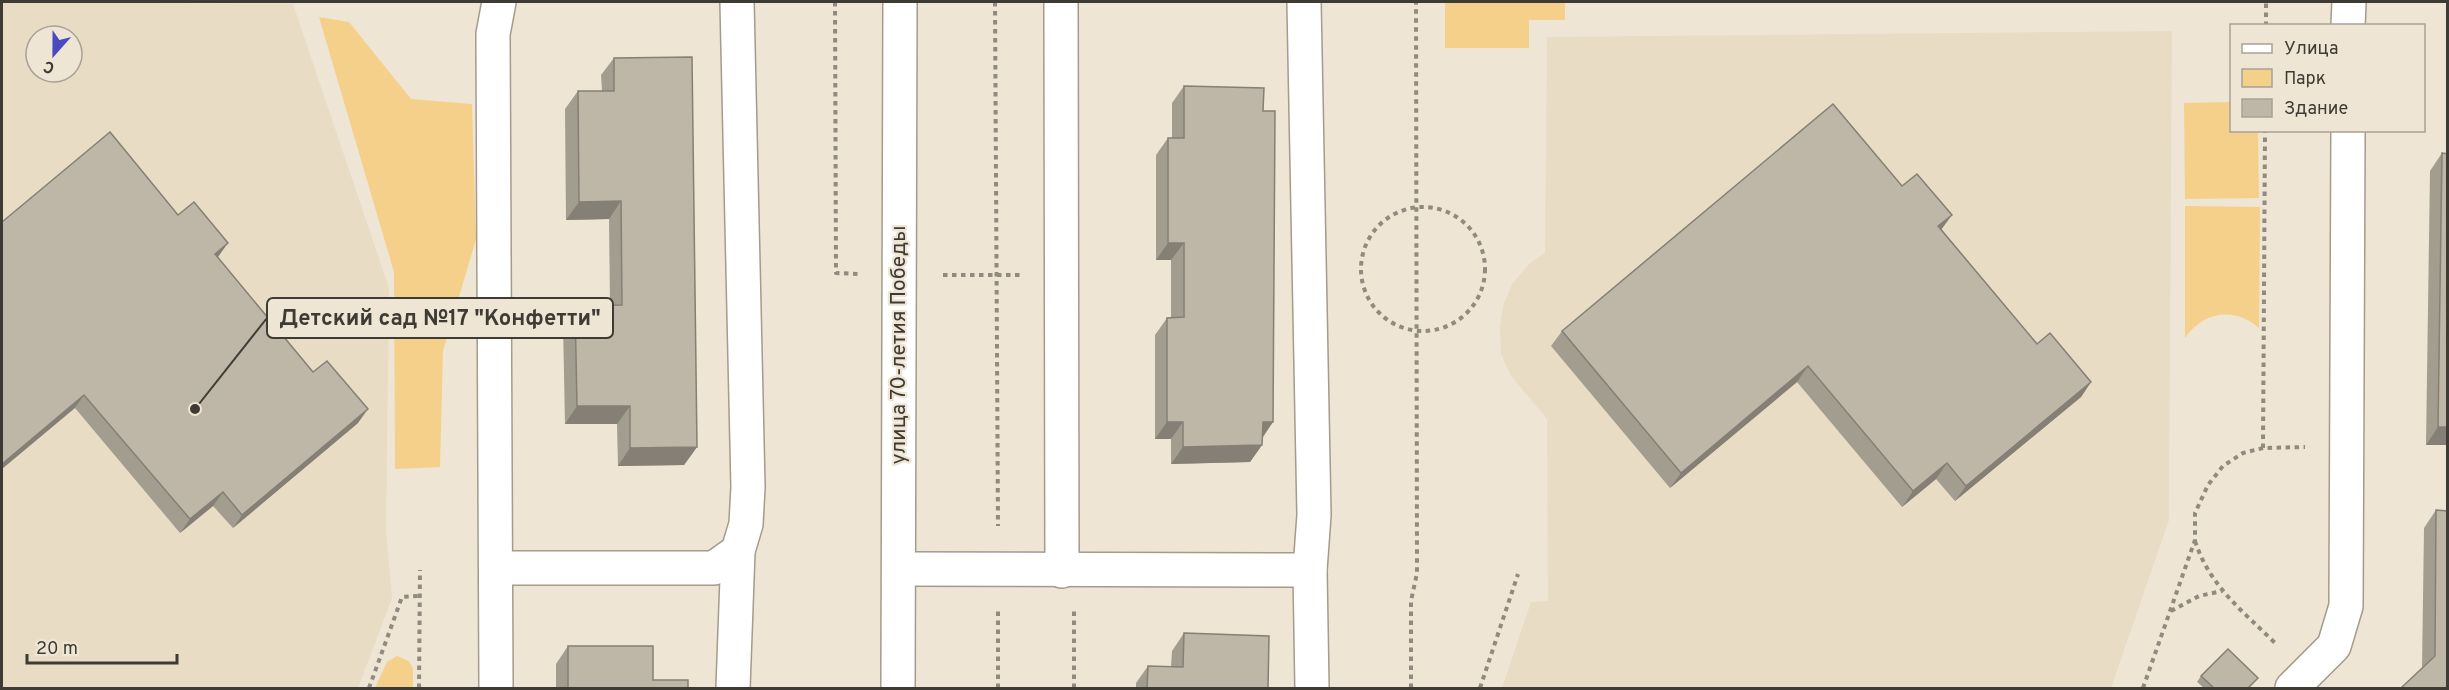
<svg xmlns="http://www.w3.org/2000/svg" width="2449" height="690" font-family="Overpass,sans-serif">
	<style>
		.built { fill: #e9dcc5; fill-rule: evenodd }
		.green { fill: #f5d08b }
		.lines { fill: none; stroke-linecap: round; stroke-linejoin: round }
		.minor-casing { stroke: #a39b8c; stroke-width: 36 }
		.path { stroke: #908a7f; stroke-width: 4; stroke-dasharray: 4.5 4.5; stroke-linecap: butt }
		.minor { stroke: #fff; stroke-width: 33 }
		.wall { fill: #a39d90 }
		.shaded-wall { fill: #857f75 }
		.building { fill: #beb6a7; stroke: #857f75; stroke-width: 1.5 }
		.labels { text-anchor: middle; dominant-baseline: central; stroke-width: 4.5; stroke-linejoin: round; paint-order: stroke }
		.street-label { font-size: 21px; fill: #3e3b35; stroke: #eee5d5 }
		.leader { fill: none; stroke: #3e3b35; stroke-width: 2 }
		.callout-dot { fill: #3e3b35; stroke: #eee5d5; stroke-width: 2 }
		.callout { fill: #eee5d5; stroke: #3e3b35; stroke-width: 2 }
		.callout-label { font-size: 22px; text-anchor: middle; font-weight: bold; fill: #3e3b35 }
	</style>
	<rect width="100%" height="100%" fill="#eee5d5"/>
	<g class="built">
		<path d="M 2,2 L 293,4 L 389,288 L 386,530 L 392,598 L 358,688 L 2,688 ZM 36,36 L 72,36 L 72,72 L 36,72 Z"/>
		<polygon points="2172,31 2169,520 2111,688 1502,688 1531,602 1548,601 1547,419 1511,376 1501,354 1500,327 1503,306 1512,284 1530,263 1545,253 1547,37"/>
	</g>
	<g class="green">
		<polygon points="1445,2 1565,2 1565,20 1529,20 1529,48 1445,48"/>
		<polygon points="319,17 349,22 411,99 472,104 476,239 443,351 440,467 395,469 394,272"/>
		<polygon points="2231,102 2232,130 2258,131 2259,198 2185,199 2184,103"/>
		<path d="M 2185,206 L 2260,207 L 2259,328 C 2234,307 2204,311 2185,338 Z"/>
		<polygon points="397,656 409,661 413,669 413,688 375,688 387,662"/>
	</g>
	<g class="lines">
		<defs>
			<g id="minor">
				<polyline points="1061,2 1062,571"/>
				<polyline points="1304,2 1314,515 1310,570 1312,688"/>
				<polyline points="2348,26 2349,2"/>
				<polyline points="496,568 714,568 738,551 746,524 748,487 737,2"/>
				<polyline points="899,569 1310,570"/>
				<polyline points="496,688 493,34 499,2"/>
				<polyline points="733,688 738,551"/>
				<polyline points="898,688 900,2"/>
				<polyline points="2292,688 2334,646 2346,606 2348,130"/>
			</g>
		</defs>
		<use href="#minor" class="minor-casing"/>
		<g class="path">
			<polyline points="835,2 836,273 858,274"/>
			<polyline points="995,2 998,526"/>
			<polyline points="2266,26 2266,2"/>
			<circle cx="1423" cy="269" r="62"/>
			<polyline points="943,275 1020,275"/>
			<polyline points="2263,448 2265,130"/>
			<path d="M 2195,541 C 2210,587 2243,611 2276,644"/>
			<polyline points="2171,611 2199,596 2222,591"/>
			<polyline points="369,688 402,597 419,596"/>
			<polyline points="419,688 420,570"/>
			<polyline points="998,688 998,611"/>
			<polyline points="1074,688 1074,611"/>
			<polyline points="1411,688 1411,601 1417,573 1416,2"/>
			<polyline points="1480,688 1518,574"/>
			<polyline points="2143,688 2195,540 2195,513 2208,485 2223,466 2243,453 2263,448 2305,447"/>
		</g>
		<use href="#minor" class="minor"/>
	</g>
	<g class="wall">
		<polygon points="614,58 697,447 684,465 618,466 617,424 565,424 563,324 575,306 610,305 609,219 566,220 565,109 578,91 602,91 601,75"/>
		<polygon points="1184,86 1262,437 1262,445 1250,462 1171,464 1171,439 1155,439 1155,335 1167,318 1171,317 1171,260 1156,260 1156,155 1168,138 1172,138 1172,103"/>
		<polygon points="2442,153 2448,154 2448,445 2426,445 2430,171"/>
		<polygon points="1902,186 1942,230 2037,344 2091,382 2081,397 1955,501 1936,479 1902,507 1797,382 1670,488 1551,346 1562,331"/>
		<polygon points="178,215 217,258 313,372 358,423 233,528 213,506 180,533 75,408"/>
		<polygon points="2436,510 2448,688 2422,668 2424,528"/>
		<polygon points="1184,633 1268,688 1136,688 1136,683 1148,666 1171,666 1172,651"/>
		<polygon points="568,646 653,680 688,688 556,688 556,664"/>
		<polygon points="2201,676 2258,678 2249,688 2204,688 2197,682"/>
	</g>
	<g class="shaded-wall">
		<polygon points="621,201 609,219 566,220 579,202"/>
		<polygon points="1952,215 1941,230 1938,226"/>
		<polygon points="228,243 218,257 205,268 215,254"/>
		<polygon points="1168,243 1184,243 1171,260 1156,260"/>
		<polygon points="1808,366 1797,382 1670,488 1681,473"/>
		<polygon points="2091,382 2081,397 1955,501 1966,486"/>
		<polygon points="84,395 75,408 2,469 2,464"/>
		<polygon points="577,406 630,406 617,424 565,424"/>
		<polygon points="368,409 358,423 233,528 242,515"/>
		<polygon points="1167,422 1183,422 1171,439 1155,439"/>
		<polygon points="1263,422 1273,422 1261,440"/>
		<polygon points="2438,427 2448,427 2448,445 2426,445"/>
		<polygon points="1262,445 1250,462 1171,464 1183,447"/>
		<polygon points="697,447 684,465 618,466 630,448"/>
		<polygon points="1947,463 1936,479 1902,507 1913,491"/>
		<polygon points="223,492 213,506 180,533 190,519"/>
	</g>
	<g class="building">
		<polygon points="692,57 697,447 630,448 630,406 577,406 575,306 622,305 621,201 579,202 578,91 614,91 614,58"/>
		<polygon points="1184,86 1264,88 1263,111 1275,111 1273,422 1263,422 1262,445 1183,447 1183,422 1167,422 1167,318 1184,317 1184,243 1168,243 1168,138 1184,138"/>
		<polygon points="1833,104 1902,186 1917,174 1952,215 1938,226 2037,344 2050,333 2091,382 1966,486 1947,463 1913,491 1808,366 1681,473 1562,331"/>
		<polygon points="110,132 178,215 194,202 228,243 215,254 313,372 327,361 368,409 242,515 223,492 190,519 84,395 2,464 2,222"/>
		<polygon points="2442,153 2448,154 2448,427 2438,427"/>
		<polygon points="2436,510 2448,511 2448,688 2401,688 2435,656"/>
		<polygon points="1184,633 1269,636 1268,688 1147,688 1148,666 1183,667"/>
		<polygon points="568,646 653,646 653,680 688,680 688,688 568,688"/>
		<polygon points="2228,649 2258,678 2248,688 2214,688 2201,676"/>
	</g>
	<g class="labels">
		<g class="street-label">
			<text transform="translate(899 345) rotate(-90)">улица 70-летия Победы</text>
		</g>
	</g>
	<path class="leader" d="M195 409L267 318"/>
	<circle class="callout-dot" cx="195" cy="409" r="6"/>
	<rect class="callout" x="267" y="298" width="346" height="40" rx="6"/>
	<g class="callout-label">
		<text x="440" y="325">Детский сад №17 "Конфетти"</text>
	</g>
	<rect width="2449" height="690" fill="none" stroke="#3e3b35" stroke-width="6"/>
	<rect x="2230" y="24" width="195" height="108" fill="#eee5d5" stroke="#a8a195" stroke-width="1.5"/>
	<rect x="2242" y="44" width="30" height="9" fill="#ffffff" stroke="#a8a195" stroke-width="1.5"/>
	<text x="2284" y="54" font-size="18" fill="#3e3b35">Улица</text>
	<rect x="2242" y="69" width="30" height="18" fill="#f5d08b" stroke="#a8a195" stroke-width="1.5"/>
	<text x="2284" y="84" font-size="18" fill="#3e3b35">Парк</text>
	<rect x="2242" y="99" width="30" height="18" fill="#beb6a7" stroke="#a8a195" stroke-width="1.5"/>
	<text x="2284" y="114" font-size="18" fill="#3e3b35">Здание</text>
	<g transform="translate(54 54) rotate(201)"><circle r="28" fill="#eee5d5" stroke="#a8a195" stroke-width="1.5"/>
	<path d="M0-4.5L10 22L0 15L-10 22Z" fill="#4b4bc1"/>
	<text y="-9" font-size="16" font-weight="bold" text-anchor="middle" fill="#3e3b35">С</text>
	</g>
	<path d="M27 654v9h150v-9" fill="none" stroke="#3e3b35" stroke-width="3"/>
	<text x="36" y="654" font-size="18" fill="#3e3b35" stroke="#eee5d5" stroke-width="4.5" paint-order="stroke">20 m</text>
</svg>
